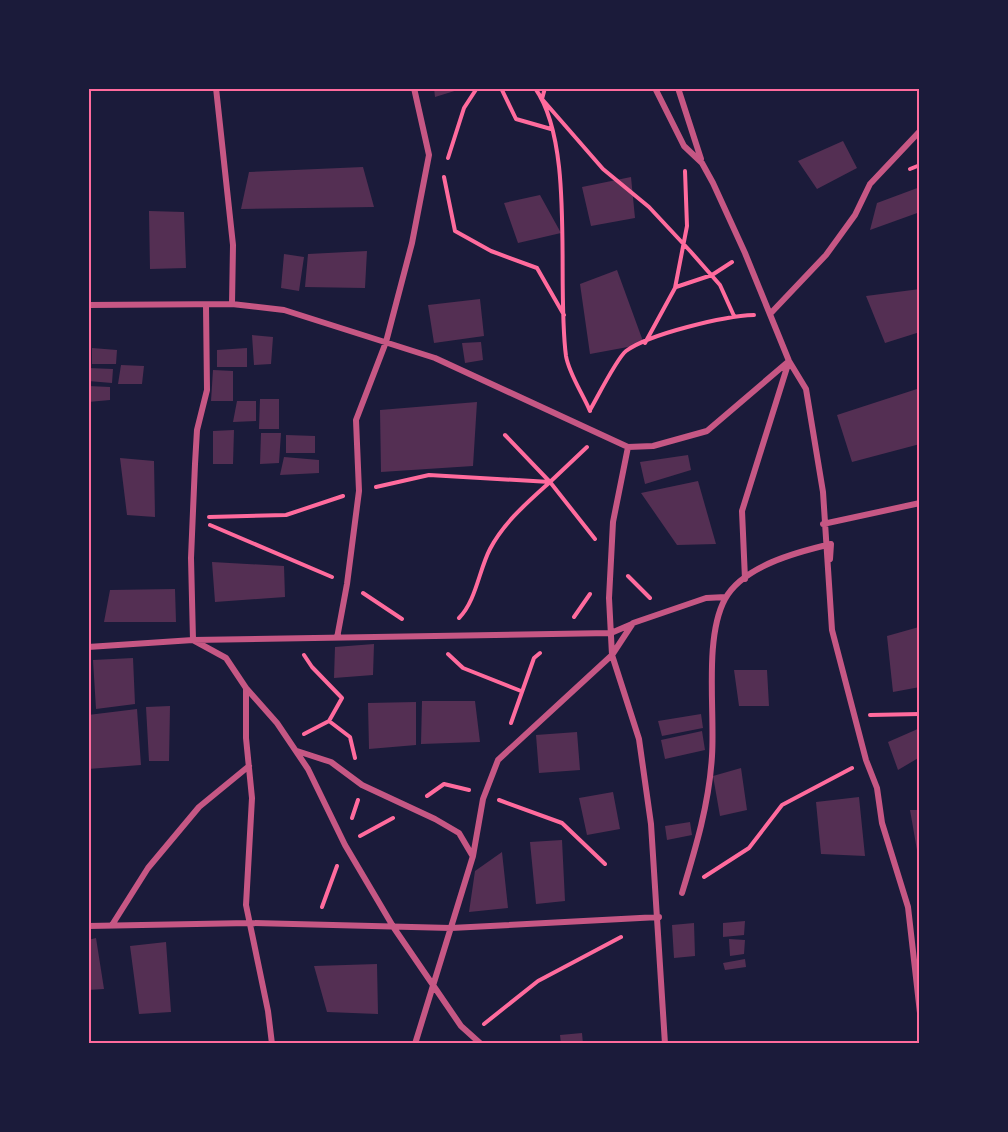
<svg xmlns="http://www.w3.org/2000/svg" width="1008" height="1132" viewBox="0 0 1008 1132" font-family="'DejaVu Sans',sans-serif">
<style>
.building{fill:#542f53}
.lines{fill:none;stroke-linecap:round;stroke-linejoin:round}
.path{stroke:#ff6b9d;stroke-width:4}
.minor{stroke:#c65784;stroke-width:6}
.neatline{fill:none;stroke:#ff6b9d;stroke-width:2}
</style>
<rect width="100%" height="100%" fill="#1b1b3a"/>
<path class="building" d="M434,88H461V89L435,97Z
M843,141L857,168L817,189L798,161Z
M363,167L374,207L241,209L249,172Z
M631,177L635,218L591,226L582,187Z
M920,187V212L870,230L877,203Z
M540,195L561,233L518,243L504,203Z
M149,211L184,212L186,268L150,269Z
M367,251L365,288L305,287L308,254Z
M284,254L304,257L299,291L281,288Z
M617,270L644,344L590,354L580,284Z
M920,289V332L885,343L866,296Z
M480,299L484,336L434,343L428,305Z
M252,335L273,337L271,364L254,365Z
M481,342L483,360L465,363L462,343Z
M92,348L117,350L116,364H92Z
M247,348V367H217V350Z
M121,365L144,366L142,384H118Z
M88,368L113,369L112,383L88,381Z
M213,370L233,371V401H211Z
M88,386L110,387V400L88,402Z
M920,388V444L852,462L837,415Z
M260,399H279V429H259Z
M237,401H256V421L233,422Z
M477,402L473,466L381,472L380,410Z
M234,430L233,464H213V431Z
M261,433H281L279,463L260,464Z
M286,435L315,436V453H286Z
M688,455L691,470L645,484L640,462Z
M284,457L319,460V473L280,475Z
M120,458L154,461L155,517L127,515Z
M698,481L716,544L677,545L641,493Z
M212,562L284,566L285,597L215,602Z
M175,589L176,622H104L110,590Z
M919,627L920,687L893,692L887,636Z
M374,644L373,675L334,678L335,647Z
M133,658L135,704L96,709L93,660Z
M734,670H767L769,706H739Z
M422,701H475L480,742L421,744Z
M416,702V745L369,749L368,703Z
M170,706L169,761H149L146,707Z
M137,709L141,765L88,769V715Z
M701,714L703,728L662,736L658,721Z
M920,728V757L898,770L888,742Z
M702,731L705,750L665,759L661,740Z
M577,732L580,770L539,773L536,735Z
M741,768L747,810L720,816L713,776Z
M613,792L620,829L587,835L579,798Z
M859,797L865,856L821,854L816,802Z
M910,810H920V856H918Z
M690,822L692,835L667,840L665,826Z
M562,840L565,901L536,904L530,842Z
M502,852L508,908L469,912L475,871Z
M745,921L744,935L723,937V923Z
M694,923L695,956L674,958L672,925Z
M96,938L104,989L88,990V940Z
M729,939L745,940L744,954L730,956Z
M166,942L171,1012L139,1014L130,946Z
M745,959L746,967L725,970L723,963Z
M377,964L378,1014L327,1012L314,966Z
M582,1033L583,1044H561L560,1035Z"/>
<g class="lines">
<path class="path" d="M501,88L516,119L551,129
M535,88C576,146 556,283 566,356C569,374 583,394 590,411
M545,88L542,99L603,169L649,207L691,252L720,285L734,316
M448,158L464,108L477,88
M910,169L920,165
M444,177L455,231L491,251L537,268L564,315
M676,287L712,275L732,262
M645,343L675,288L687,226L685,171
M590,410C597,398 617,358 626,351C649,334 724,316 754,315
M505,435L550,482L595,539
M376,487L429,475L550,482L587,447
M209,517L286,515L343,496
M210,525L332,577
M628,576L650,598
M363,593L402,619
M574,617L590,594
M459,618C476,601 479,570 490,549C504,522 528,502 550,482
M448,654L463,668L521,691
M870,715L920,714
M329,721L350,737L355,758
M511,723L534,658L540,653
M304,734L329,721L342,698L312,667L304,655
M427,796L444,784L469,790
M499,800L562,823L605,864
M352,818L358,800
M360,836L393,818
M704,877L749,848L782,805L852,768
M322,907L337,866
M484,1024L538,981L621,937"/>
<path class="minor" d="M216,88L233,245L232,304
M655,88L684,146L702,163L713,183L745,253L789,361L806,389L823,492L832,630L866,760L877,788L882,823L908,907L920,1013
M678,88L701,159
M88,305L232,304L284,310L435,358L628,447L653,446L707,431L789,361
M206,306L207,390L197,430L195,464L191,558L193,640L226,658L246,688L277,723L308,769L345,845L394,928L461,1026L481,1044
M770,314L826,255L855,215L870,184L920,131
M628,447L613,522L609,598L612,655L639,739L651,824L665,1044
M823,524L920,503
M745,579L742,511L789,361
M337,638L347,584L359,491L356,420L386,342L412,243L429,155L414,88
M88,647L193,640L611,633L632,624
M246,688V738L252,798L246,905L268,1011L272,1044
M297,751L331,762L362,785L435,819L459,833L472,855
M682,893C696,847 709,804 712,756C715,711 704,638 725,599C743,566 797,552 831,544L830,559
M112,925L148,868L199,807L249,766
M88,926L250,923L451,928L659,917
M415,1044L473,856L483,799L498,760L612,655L633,623L706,598L726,597"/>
</g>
<rect width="1008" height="1132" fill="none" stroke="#1b1b3a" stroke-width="180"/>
<rect x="90" y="90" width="828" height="952" class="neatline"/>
</svg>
